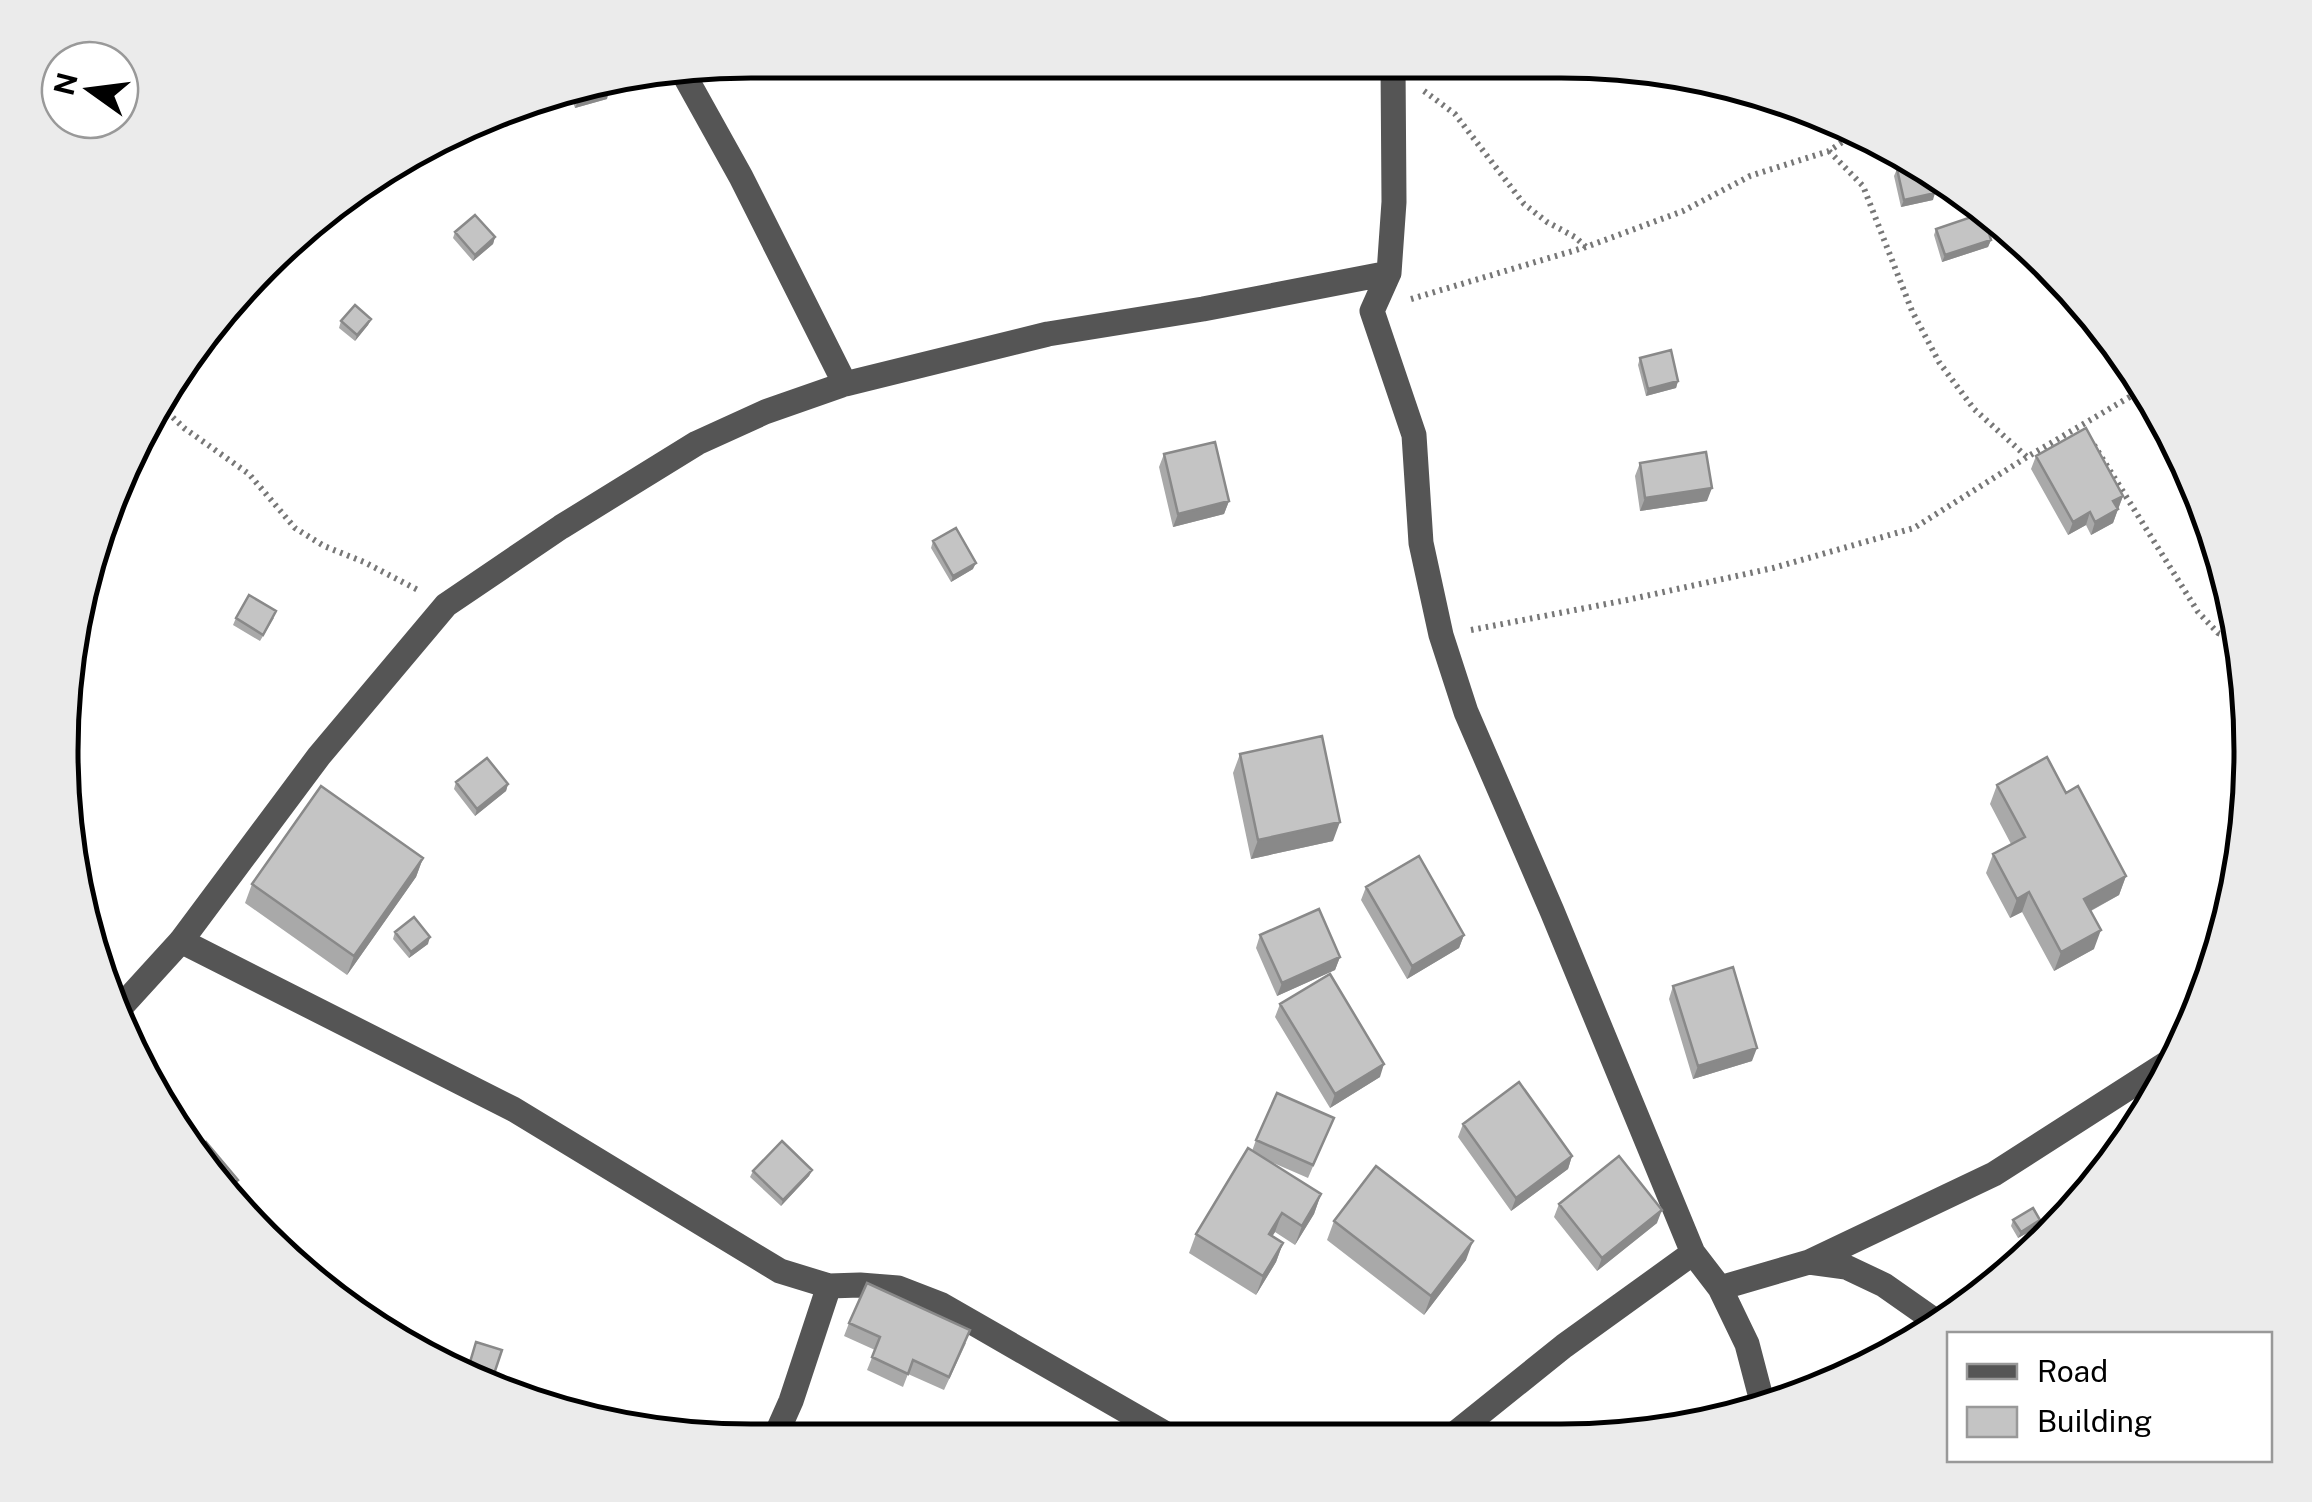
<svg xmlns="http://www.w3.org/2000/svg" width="2312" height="1502" viewBox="0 0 2312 1502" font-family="'Public Sans',sans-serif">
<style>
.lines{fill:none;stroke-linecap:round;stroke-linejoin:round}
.path{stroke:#777;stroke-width:6;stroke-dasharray:2.5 5;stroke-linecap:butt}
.minor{stroke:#555;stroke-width:25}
.wall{fill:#a9a9a9}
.shaded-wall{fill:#898989}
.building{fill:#c4c4c4;stroke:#898989;stroke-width:2.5}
.rim{fill:none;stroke:#000;stroke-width:5}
</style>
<rect width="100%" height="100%" fill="#fff"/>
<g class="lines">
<path class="path" d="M1424,91L1455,114L1524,204L1547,222L1575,237L1586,247
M1829,151L1863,186L1912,311L1939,362L1974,409L2027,457
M1411,299L1586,247L1683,211L1750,176L1829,151L1857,132
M162,407L184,428L249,474L295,528L324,546L364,562L418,590
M2094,445L2198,612L2218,633L2240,641
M1471,630L1627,600L1773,568L1914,528L2027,457L2145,388
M1958,1297L2008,1275"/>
<path class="minor" d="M1393,64L1394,202L1389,273L1372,311L1414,435L1421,543L1441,635L1466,712L1552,911L1693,1253L1720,1288L1747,1344L1764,1409
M682,71L741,177L845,384
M181,941L513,1109L780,1271L829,1286L860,1285L898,1288L942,1305L1175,1439
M119,1009L181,941L319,756L446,605L561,527L697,443L765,412L845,384L1048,334L1203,309L1389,273
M1809,1262L1994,1174L2178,1056
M1720,1288L1809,1262L1846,1267L1884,1285L1941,1325
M775,1437L791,1401L829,1286
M1447,1440L1564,1346L1693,1253"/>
</g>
<path class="wall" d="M607,84V99L575,108L569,90Z
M1897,169L1933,200L1901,207L1894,176Z
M1936,229L1991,240L1988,247L1942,262L1934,235Z
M455,232L495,237L493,244L473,261L453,238Z
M371,319L368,325L355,341L339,328L341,321Z
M1640,358L1678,381L1676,388L1646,396L1638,365Z
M1164,454L1229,501L1224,514L1173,527L1159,467Z
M2036,456L2123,496L2113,523L2091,535L2086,525L2068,535L2031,469Z
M1640,463L1707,501L1640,511L1635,476Z
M933,541L973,569L951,582L931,548Z
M236,618H274L260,641L233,625Z
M1240,754L1333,841L1251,859L1233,773Z
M456,782L508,784L506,791L475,816L454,789Z
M1997,785L2066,793L2126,876L2119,895L2091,911L2094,949L2054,971L2022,912L2010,918L1986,873L1993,854L2011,844L1990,804Z
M423,858L416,877L347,975L245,903L252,884Z
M1366,887L1464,935L1459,948L1407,979L1361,900Z
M395,932L428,944L409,958L393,939Z
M1260,935L1340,957L1335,970L1277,996L1256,948Z
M1673,986L1752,1061L1693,1079L1669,999Z
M1280,1004L1380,1077L1330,1108L1275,1017Z
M1334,1118L1308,1178L1264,1159L1321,1194L1314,1214L1295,1245L1275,1232L1272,1236L1283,1243L1276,1262L1256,1295L1189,1253L1196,1234L1252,1151L1256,1140Z
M1463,1124L1572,1156L1568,1169L1511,1211L1458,1137Z
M812,1170L809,1176L781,1206L750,1177L753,1171Z
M1559,1204L1657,1223L1597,1271L1554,1217Z
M2013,1220L2038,1227L2018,1238L2011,1226Z
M1334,1221L1466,1260L1424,1315L1327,1240Z
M849,1323L966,1343L944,1390L908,1374L903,1387L867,1370L875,1350L844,1336Z
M476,1342L502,1350L491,1384L465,1375Z"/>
<path class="shaded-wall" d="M609,92L607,99L575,108L578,101Z
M1935,193L1933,200L1901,207L1904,200Z
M495,237L493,244L473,261L475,255Z
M1991,240L1988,247L1942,262L1945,255Z
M371,319L368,325L355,341L357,335Z
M1678,381L1676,388L1646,396L1648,389Z
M1712,488L1707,501L1640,511L1645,498Z
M2123,496L2118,509L2113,501Z
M1229,501L1224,514L1173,527L1178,514Z
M2118,509L2113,523L2091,535L2095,522Z
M2090,512L2086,525L2068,535L2073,522Z
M976,563L973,569L951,582L953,576Z
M508,784L506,791L475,816L477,809Z
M1340,822L1333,841L1251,859L1258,840Z
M423,858L416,877L347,975L354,956Z
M2126,876L2119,895L2077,918L2084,899Z
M2029,892L2022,912L2010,918L2017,899Z
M2101,930L2094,949L2054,971L2061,952Z
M1464,935L1459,948L1407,979L1412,966Z
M430,937L428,944L409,958L411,952Z
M1340,957L1335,970L1277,996L1282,983Z
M1757,1048L1752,1061L1693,1079L1698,1066Z
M1384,1064L1380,1077L1330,1108L1335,1094Z
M1572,1156L1568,1169L1511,1211L1516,1198Z
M812,1170L809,1176L781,1206L783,1200Z
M238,1180L233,1193L230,1196L225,1190Z
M1321,1194L1314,1214L1295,1245L1302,1226Z
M1662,1210L1657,1223L1597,1271L1602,1258Z
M1282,1213L1275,1232L1262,1253L1269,1234Z
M2040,1220L2038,1227L2018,1238L2021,1232Z
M1473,1241L1466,1260L1424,1315L1431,1296Z
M1283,1243L1276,1262L1256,1295L1263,1276Z"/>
<path class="building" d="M607,84L609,92L578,101L574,89Z
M1911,166L1932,179L1935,193L1904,200L1897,169Z
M1983,213L1991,240L1945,255L1936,229Z
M475,215L495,237L475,255L455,232Z
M355,305L371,319L357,335L341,321Z
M1671,350L1678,381L1648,389L1640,358Z
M2086,428L2123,496L2113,501L2118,509L2095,522L2090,512L2073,522L2036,456Z
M1215,442L1229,501L1178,514L1164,454Z
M1706,452L1712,488L1645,498L1640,463Z
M956,528L976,563L953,576L933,541Z
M249,595L276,611L263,635L236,618Z
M1322,736L1340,822L1258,840L1240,754Z
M2047,757L2066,793L2078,786L2126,876L2084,899L2101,930L2061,952L2029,892L2017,899L1993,854L2025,837L1997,785Z
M487,758L508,784L477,809L456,782Z
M321,786L423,858L354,956L252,884Z
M1419,856L1464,935L1412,966L1366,887Z
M1319,909L1340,957L1282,983L1260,935Z
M414,917L430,937L411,952L395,932Z
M1733,967L1757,1048L1698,1066L1673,986Z
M1330,974L1384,1064L1335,1094L1280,1004Z
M1519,1082L1572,1156L1516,1198L1463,1124Z
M1277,1093L1334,1118L1313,1165L1256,1140Z
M782,1141L812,1170L783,1200L753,1171Z
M206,1142L238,1180L225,1190L193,1153Z
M1248,1148L1321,1194L1302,1226L1282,1213L1269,1234L1283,1243L1263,1276L1196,1234Z
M1619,1156L1662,1210L1602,1258L1559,1204Z
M1376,1166L1473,1241L1431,1296L1334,1221Z
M2033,1208L2040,1220L2021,1232L2013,1220Z
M867,1283L970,1330L949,1377L913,1360L908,1374L872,1357L880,1337L849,1323Z
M476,1342L502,1350L493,1377L468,1369Z"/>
<path d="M0 0H2312V1502H0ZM751 78H1561A673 673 0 0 1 2234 751V751A673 673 0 0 1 1561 1424H751A673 673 0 0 1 78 751V751A673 673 0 0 1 751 78Z" fill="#ebebeb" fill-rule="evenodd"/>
<path class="rim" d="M751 78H1561A673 673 0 0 1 2234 751V751A673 673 0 0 1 1561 1424H751A673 673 0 0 1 78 751V751A673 673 0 0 1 751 78Z"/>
<rect x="1947" y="1332" width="325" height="130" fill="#ffffff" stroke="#999999" stroke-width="2.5"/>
<rect x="1967" y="1364" width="50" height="15" fill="#555555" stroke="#999999" stroke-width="2.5"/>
<text x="2037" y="1382" font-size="30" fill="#000000">Road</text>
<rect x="1967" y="1407" width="50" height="30" fill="#c4c4c4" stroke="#999999" stroke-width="2.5"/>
<text x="2037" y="1432" font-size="30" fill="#000000">Building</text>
<g transform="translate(90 90) rotate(284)"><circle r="48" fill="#ffffff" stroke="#999999" stroke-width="2.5"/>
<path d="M0-8L18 38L0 25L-18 38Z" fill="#000000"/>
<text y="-15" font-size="28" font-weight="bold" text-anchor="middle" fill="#000000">N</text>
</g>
</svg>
